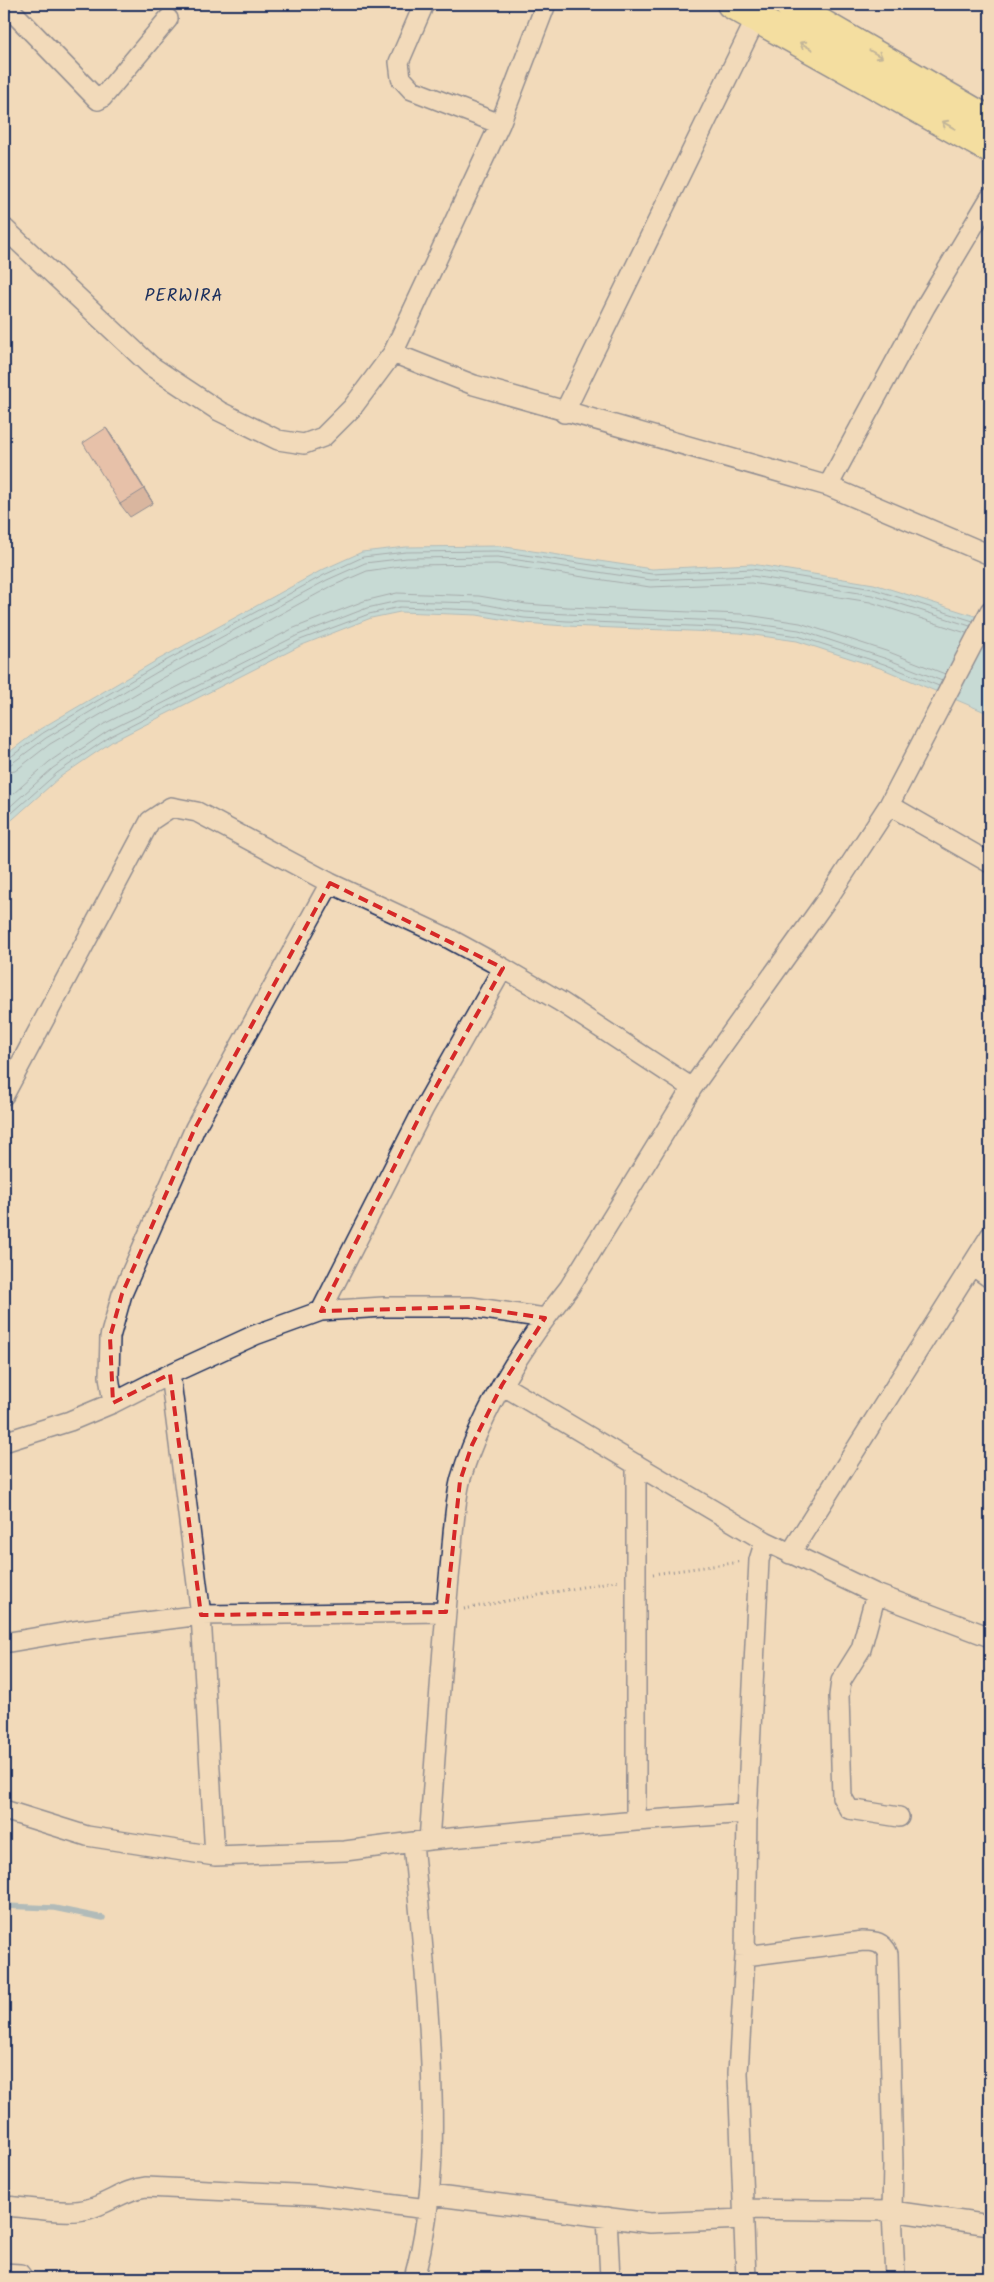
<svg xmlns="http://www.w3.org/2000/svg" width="994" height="2282" viewBox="0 0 994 2282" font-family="Kalam,sans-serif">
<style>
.water{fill:#93d9f4;stroke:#6395b8}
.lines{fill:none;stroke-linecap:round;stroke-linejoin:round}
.shore{stroke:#4b739a;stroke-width:1}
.stream{stroke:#6395b8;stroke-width:5.5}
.minor-casing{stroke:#1b2f5e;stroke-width:22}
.highway-casing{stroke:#1b2f5e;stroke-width:31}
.path{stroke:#1b2f5e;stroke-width:3;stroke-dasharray:1 4;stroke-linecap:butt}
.minor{stroke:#f2daba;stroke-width:19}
.highway{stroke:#f6e281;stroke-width:28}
.wall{fill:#bb8b7f;stroke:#1b2f5e}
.shaded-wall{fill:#997168;stroke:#1b2f5e}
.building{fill:#daa294;stroke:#1b2f5e}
.oneway{stroke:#888870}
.marked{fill:none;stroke:#d62828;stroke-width:4;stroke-dasharray:10 6;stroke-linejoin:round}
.labels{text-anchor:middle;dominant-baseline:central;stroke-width:4;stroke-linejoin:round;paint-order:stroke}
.quarter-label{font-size:18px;letter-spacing:1px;fill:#1b2f5e;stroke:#f2daba}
</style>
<rect width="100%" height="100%" fill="#f2daba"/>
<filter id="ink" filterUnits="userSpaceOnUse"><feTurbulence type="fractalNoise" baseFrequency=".02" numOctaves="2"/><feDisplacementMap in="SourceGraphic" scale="10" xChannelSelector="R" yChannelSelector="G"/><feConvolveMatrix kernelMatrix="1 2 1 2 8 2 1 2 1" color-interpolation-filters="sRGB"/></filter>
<g filter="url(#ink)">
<path class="water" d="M499,546L652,569L752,564L874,584L978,617L990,622V714L883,669L797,641L740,633L566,626L524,623L477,615L400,612L371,618L302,645L113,741L60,777L4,827V756L40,729L154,662L322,570L362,552L406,547Z"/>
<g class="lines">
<path class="shore" d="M4,759L9,758L43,733L156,666L324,575L363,557L406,552L498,551L652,574L752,569L873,589L973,621
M4,766L11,764L46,738L159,671L327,580L365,563L407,558L498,557L651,580L752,576L872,595L970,626
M4,773L15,771L50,744L163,678L330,587L367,571L407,565L497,564L650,587L751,583L870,602L966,633
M4,802L49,762L104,724L294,628L364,601L397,593L479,596L526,604L567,607L741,614L800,623L889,652L945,674
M4,812L53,768L108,731L298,635L367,608L398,601L478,603L525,612L567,614L741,622L799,630L887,659L942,681
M4,820L57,773L111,736L300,640L369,614L400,607L477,610L524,618L567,621L740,628L798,636L884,664L939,686"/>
<path class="stream" d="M4,1906L54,1908L103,1918"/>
<g class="minor-casing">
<path id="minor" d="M5,4L98,100L102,98L168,19
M424,4L399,62L401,78L412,90L500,124
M4,228L151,366L219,411L278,440L304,444L323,437L352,408L393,353L474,385L828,486L990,555
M393,353L500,124L546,4
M564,413L757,17
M828,486L925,307L990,198
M889,805L990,863
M4,1095L150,821L171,807L197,812L330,883L448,938L503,968L561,1002L692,1088
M972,1265L990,1278
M321,1311L424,1108L503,968
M170,1374L201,1615L215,1856
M502,1385L765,1541L876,1594L990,1637
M113,1403L109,1376L110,1337L122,1294L195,1128L330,883
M4,1442L70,1421L113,1403L170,1374L255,1335L321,1311L383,1307H471L545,1318
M790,1554L990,1236
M876,1594L861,1649L841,1681L839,1696L842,1797L849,1809L899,1817
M4,1643L74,1631L201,1615L446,1612
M4,1810L87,1836L215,1856L345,1851L429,1840L636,1821L747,1813
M636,1821V1464
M429,1840C436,1750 441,1659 450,1568C453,1541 454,1503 461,1478C482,1408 523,1345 569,1288L692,1088L830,895L889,805L990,611
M413,1844C419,1904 425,1965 429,2026C434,2111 437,2195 414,2278
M745,1956L863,1941C875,1941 883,1942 888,1954L893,2164L892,2211L895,2278
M430,2195L650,2223L743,2219
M4,2206C27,2207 67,2215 88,2209C108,2204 125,2189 146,2187L316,2195L427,2209
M744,2209L892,2211L990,2225
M607,2217L610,2278
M4,2273L20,2274L23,2278
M746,2278L738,2073L745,1956L747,1813L759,1560L765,1541"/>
</g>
<g class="highway-casing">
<path id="highway" d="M731,4L990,149
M788,4L990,121"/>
</g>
<path class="path" d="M653,1574L741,1562
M464,1609L620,1580"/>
<use href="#minor" class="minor"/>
<use href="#highway" class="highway"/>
</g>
<path class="wall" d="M106,428L116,442L153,503L130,517L120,504Z"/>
<path class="shaded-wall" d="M106,428L116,442L153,503L144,489Z"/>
<path class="building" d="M106,428L144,489L120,504L83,443Z"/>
<defs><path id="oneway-shaft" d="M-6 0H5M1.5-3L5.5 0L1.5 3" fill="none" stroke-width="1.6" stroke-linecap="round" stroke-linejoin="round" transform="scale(1.25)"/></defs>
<g class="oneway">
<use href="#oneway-shaft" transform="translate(806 46) rotate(-150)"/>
<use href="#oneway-shaft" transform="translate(876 54) rotate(30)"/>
<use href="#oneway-shaft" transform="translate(948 125) rotate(-151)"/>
</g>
</g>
<path d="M0 0H994V2282H0ZM330,883L503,968L424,1108L321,1311L471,1307L545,1318L502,1385L472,1445L460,1481L446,1612L201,1615L170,1374L113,1403L110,1337L122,1294L195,1128Z" fill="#f2daba" fill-opacity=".55" fill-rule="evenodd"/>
<path class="marked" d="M330,883L503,968L424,1108L321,1311L471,1307L545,1318L502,1385L472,1445L460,1481L446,1612L201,1615L170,1374L113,1403L110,1337L122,1294L195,1128Z"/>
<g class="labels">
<g class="quarter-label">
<text x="184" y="296">PERWIRA</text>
</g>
</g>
<rect width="994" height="2282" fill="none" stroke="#f2daba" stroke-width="20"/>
<rect x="10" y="10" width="974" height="2262" fill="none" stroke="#1b2f5e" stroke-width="2" filter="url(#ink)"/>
</svg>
